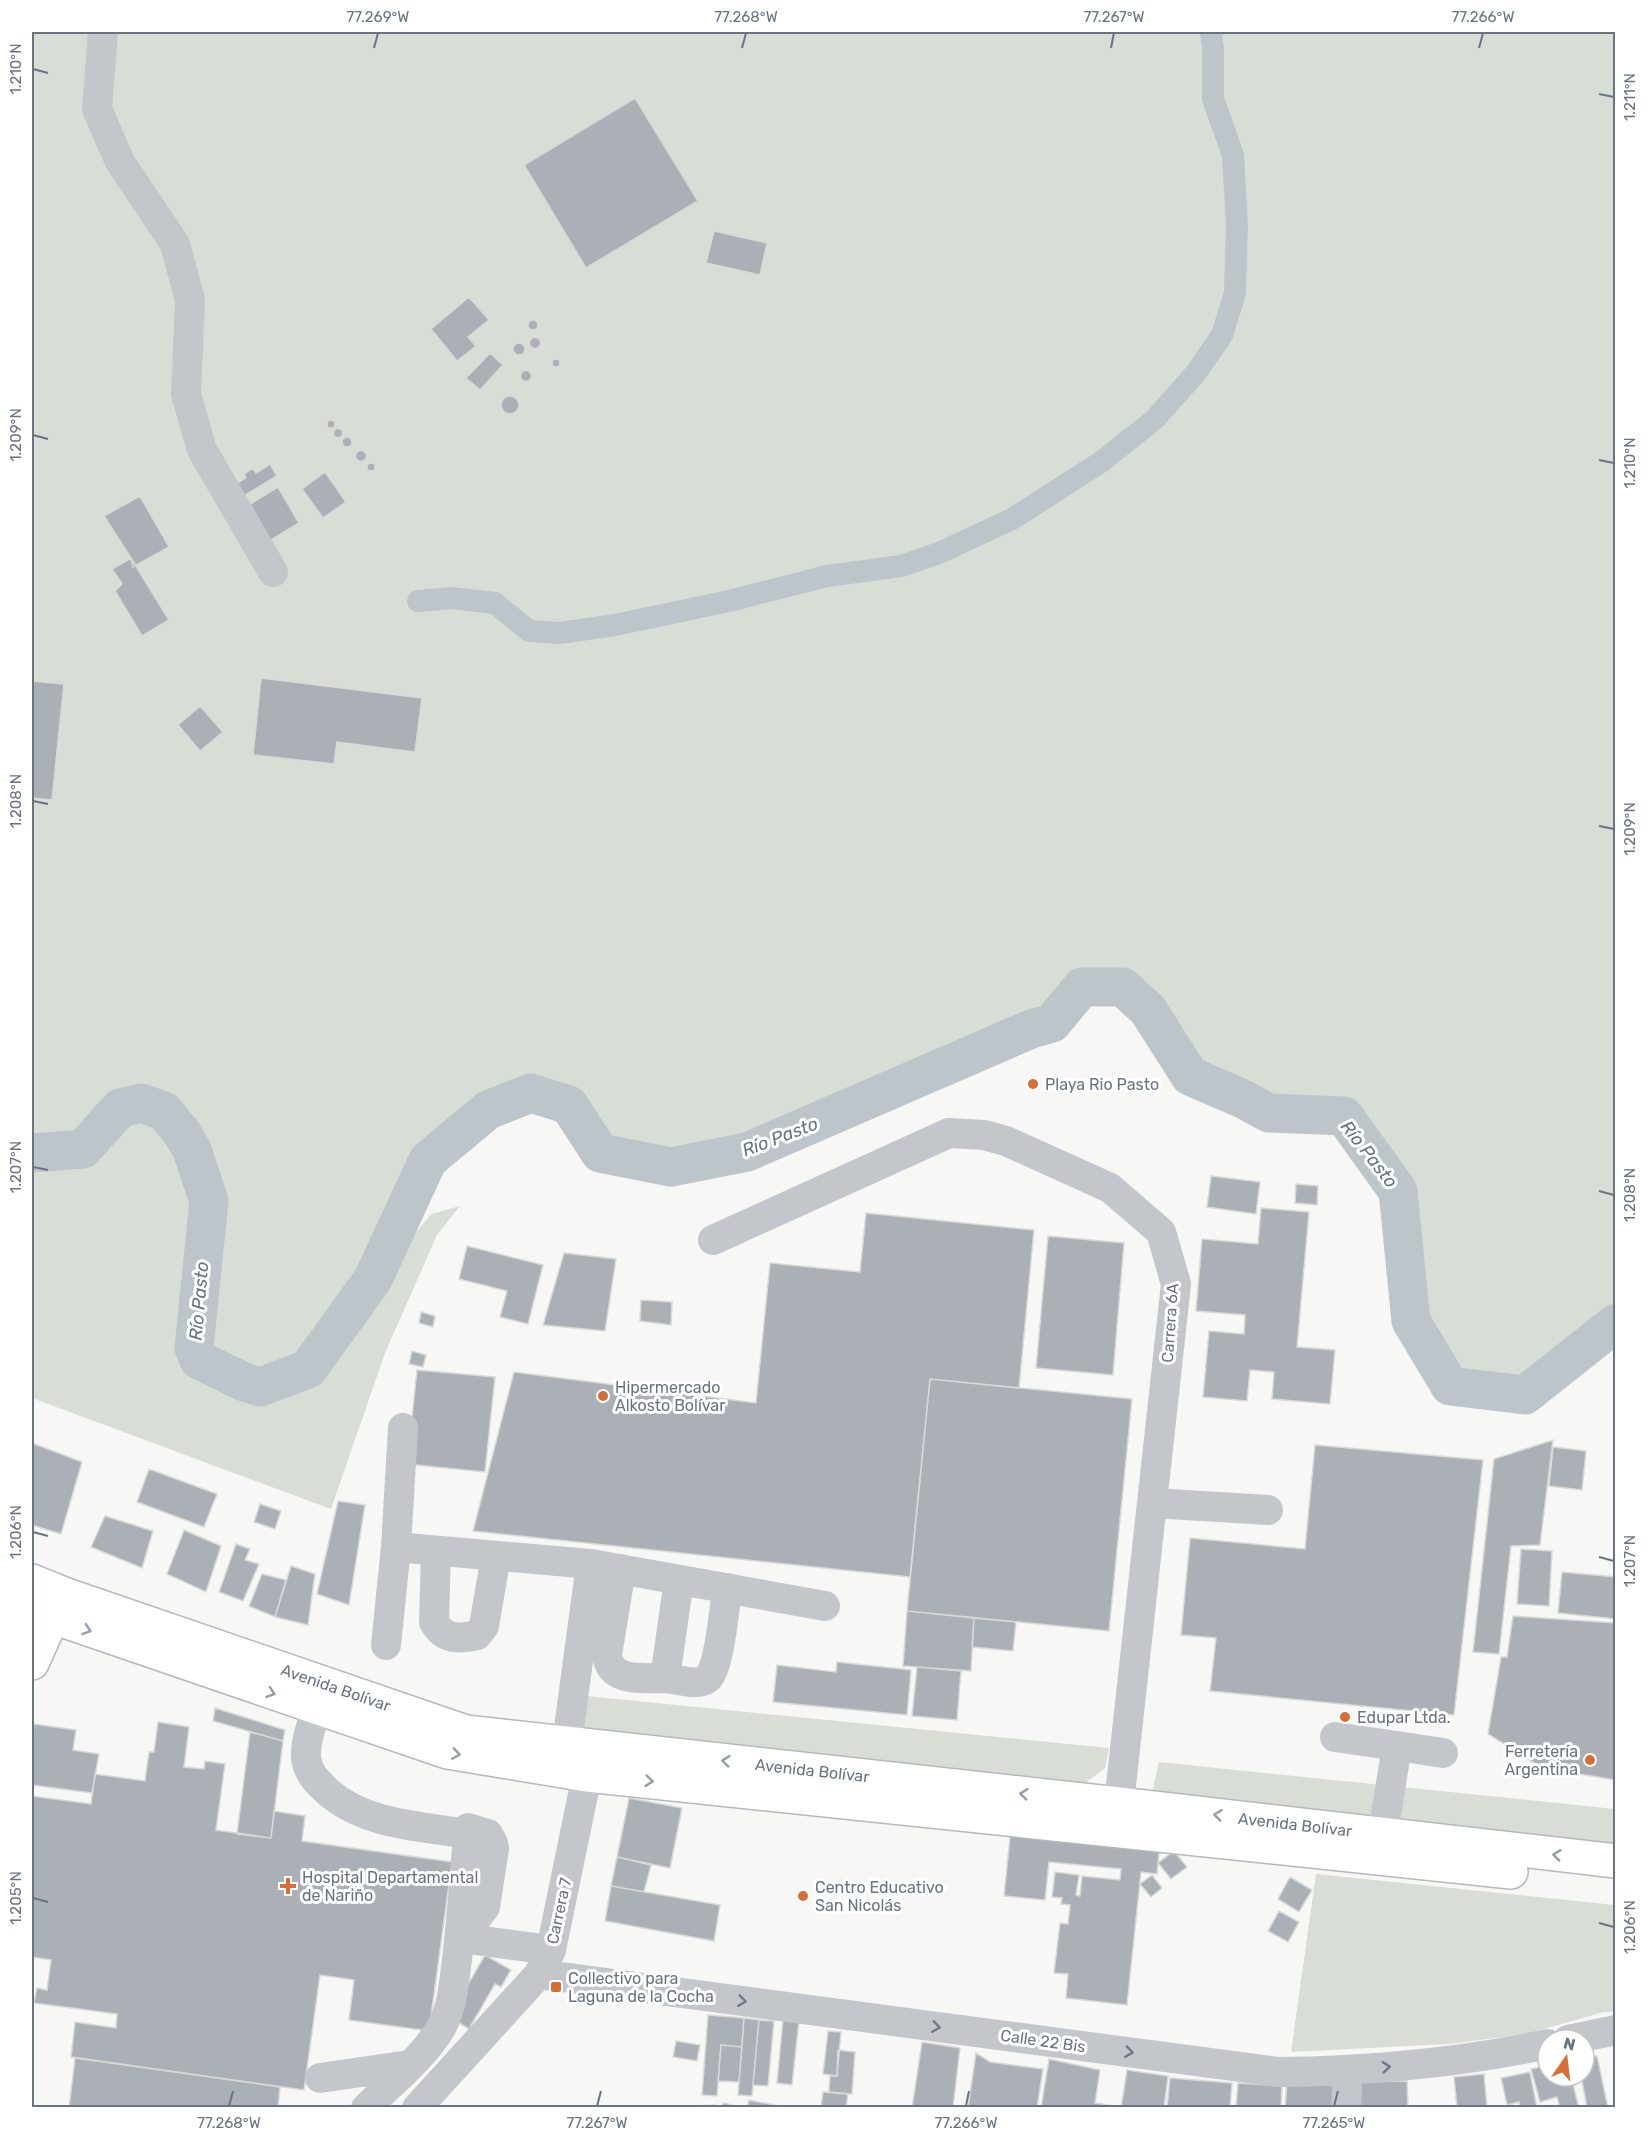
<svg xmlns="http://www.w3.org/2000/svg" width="1647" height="2139" viewBox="0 0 1647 2139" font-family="Rubik,sans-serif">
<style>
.green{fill:#d8ded6}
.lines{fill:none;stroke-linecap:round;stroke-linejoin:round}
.canal{stroke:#bdc5cb;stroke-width:22}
.river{stroke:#bdc5cb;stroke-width:39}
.building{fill:#abb0b7;stroke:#d9d9d7;stroke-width:1.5}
.major-casing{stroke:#b5b8bc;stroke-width:36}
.minor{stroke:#c3c6ca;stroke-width:30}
.major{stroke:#fff;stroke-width:33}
.oneway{stroke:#969ea8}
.oneway2{stroke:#6e7887}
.ticks{fill:none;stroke:#697483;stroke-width:2}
.poi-dot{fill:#d66e36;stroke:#fff;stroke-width:2}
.labels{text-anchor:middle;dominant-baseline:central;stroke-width:6;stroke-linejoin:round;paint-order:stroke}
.poi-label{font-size:16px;fill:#697483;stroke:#fff;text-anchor:start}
.street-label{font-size:16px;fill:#697483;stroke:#fff}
.water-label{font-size:18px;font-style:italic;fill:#64757f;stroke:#fff}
.neatline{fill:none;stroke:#697483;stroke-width:2}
.ticks-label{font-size:15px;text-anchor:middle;fill:#697483}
</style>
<rect width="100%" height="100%" fill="#f7f7f5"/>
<path class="green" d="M32,32H1615V1323L1525,1395L1450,1386L1410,1310L1398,1190L1344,1116L1269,1113L1243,1099L1190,1076L1148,1010L1123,987L1095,985L1082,987L1052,1023L1031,1029L747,1152L671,1167L607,1147L581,1102L532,1087L484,1094L425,1139L369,1275L297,1365L256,1379L198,1354L204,1267L213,1200L191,1128L165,1094L122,1099L83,1143L32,1149Z
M143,1108L165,1121L194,1164L202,1214L188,1338L195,1364L261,1392L300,1379L329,1357L390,1264L431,1214L460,1206L437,1235L385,1353L331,1509L32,1398V1159L89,1155L118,1116Z
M586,1696L1109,1748L1105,1768L1084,1784L1057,1786L582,1727Z
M1159,1762L1615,1809V1846L1151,1797Z
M1316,1874L1615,1905V2012H1604L1526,2034L1449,2044L1291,2052Z"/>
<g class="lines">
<path class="canal" d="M418,601L452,598L495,603L529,631L560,633L615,625L729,601L827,576L901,566L939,553L1012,519L1101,462L1155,419L1195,374L1222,335L1235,293L1237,225L1233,155L1213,99V49L1211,32"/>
<path class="river" d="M32,1153L83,1149L120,1108L141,1103L164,1111L182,1133L192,1150L209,1201L194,1348L199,1360L244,1382L260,1387L308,1369L373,1279L428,1160L488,1110L531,1093L569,1105L600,1153L671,1167L747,1152L1031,1029L1052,1023L1082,987H1123L1148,1010L1190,1076L1243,1099L1269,1113L1344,1116L1398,1191L1411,1321L1450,1386L1525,1395L1616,1323"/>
</g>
<path class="building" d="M635,98L698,201L586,268L524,165Z
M714,231L767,243L760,275L706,263Z
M469,297L489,320L468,337L476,346L457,361L431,329Z
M528 325a5 5 0 1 1 10 0a5 5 0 1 1-10 0Z
M529.5 343a5.5 5.5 0 1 1 11 0a5.5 5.5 0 1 1-11 0Z
M513 349a6 6 0 1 1 12 0a6 6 0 1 1-12 0Z
M490,353L503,365L480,390L466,378Z
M552 363a4 4 0 1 1 8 0a4 4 0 1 1-8 0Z
M520.5 376a5.5 5.5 0 1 1 11 0a5.5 5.5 0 1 1-11 0Z
M501 405a9 9 0 1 1 18 0a9 9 0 1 1-18 0Z
M327 424a4 4 0 1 1 8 0a4 4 0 1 1-8 0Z
M333.5 433a4.5 4.5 0 1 1 9 0a4.5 4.5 0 1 1-9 0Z
M342 442a5 5 0 1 1 10 0a5 5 0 1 1-10 0Z
M355.5 456a5.5 5.5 0 1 1 11 0a5.5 5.5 0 1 1-11 0Z
M367 467a4 4 0 1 1 8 0a4 4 0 1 1-8 0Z
M270,464L277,476L242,497L235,484L246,478L244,474L253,468L256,473Z
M325,472L346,502L323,518L302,489Z
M278,487L299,523L268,542L247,506Z
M140,496L169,547L133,567L131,558L104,516Z
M131,558L169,620L142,636L115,591L122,584L112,569Z
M261,678L422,698L415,752L337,742L334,764L253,755Z
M32,681L64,684L52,800L32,798Z
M200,706L223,732L200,751L178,725Z
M1211,1176L1260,1182L1256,1214L1207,1207Z
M1296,1184L1318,1186L1317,1205L1295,1203Z
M1261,1208L1309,1212L1297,1347L1335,1350L1330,1404L1272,1399L1274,1372L1250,1370L1247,1401L1203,1397L1209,1331L1244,1334L1245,1315L1196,1311L1202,1239L1258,1244Z
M866,1213L1034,1230L1019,1388L930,1379L910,1577L473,1531L514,1372L756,1403L770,1263L860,1272Z
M1048,1236L1124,1243L1113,1375L1036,1368Z
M467,1246L543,1265L528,1324L500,1317L507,1291L459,1279Z
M564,1253L616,1259L605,1331L543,1325Z
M641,1300L672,1302L671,1325L640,1321Z
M421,1312L435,1316L433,1327L419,1323Z
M412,1351L426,1355L423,1367L409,1364Z
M417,1370L495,1377L485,1472L407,1464Z
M930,1379L1132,1399L1109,1631L907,1611Z
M1553,1440L1540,1545L1511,1546L1499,1654L1473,1652L1494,1459Z
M32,1443L82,1462L61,1534L32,1525Z
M1315,1445L1483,1460L1454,1715L1210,1691L1216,1638L1181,1635L1190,1538L1305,1549Z
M1553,1447L1586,1451L1582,1490L1549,1486Z
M149,1469L217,1494L204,1527L137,1502Z
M338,1501L365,1505L349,1605L317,1594Z
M260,1504L281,1511L275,1529L254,1522Z
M105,1516L153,1531L142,1568L91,1547Z
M184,1530L221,1546L206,1592L167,1574Z
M236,1544L250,1549L245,1560L259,1564L243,1601L219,1592Z
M1521,1549L1552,1551L1549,1606L1517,1604Z
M291,1566L315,1574L308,1625L275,1617Z
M1562,1572L1616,1577V1619L1558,1613Z
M262,1574L286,1580L275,1617L249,1606Z
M907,1611L974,1618L971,1671L903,1666Z
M1513,1616L1616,1623V1780L1542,1768L1488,1734L1501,1657H1507Z
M974,1618L1016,1622L1013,1651L972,1647Z
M837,1662L911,1670L907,1715L773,1702L777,1665L836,1672Z
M917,1667L961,1671L957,1720L912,1716Z
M215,1708L285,1730L283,1741L213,1721Z
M158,1722L189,1727L184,1767L204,1769L205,1761L225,1764L216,1830L271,1838L274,1811L305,1816L302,1841L452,1862L429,2031L349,2020L354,1980L320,1975L304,2090L71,2057L75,2022L116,2028L117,2014L34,2003L37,1988L47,1990L51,1960L32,1957V1796L91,1804L95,1774L145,1781L149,1752H154Z
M34,1724L76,1730L73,1750L99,1754L92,1793L32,1785V1746Z
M250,1732L283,1741L271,1838L237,1834Z
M629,1798L682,1808L670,1868L617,1857Z
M1011,1828L1160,1844L1157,1874L1141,1872L1127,2005L1066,1998L1068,1974L1054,1973L1060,1923L1068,1924L1070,1905L1061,1904L1062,1898L1052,1897L1055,1872L1079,1875L1076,1895L1080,1896L1082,1876L1120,1880L1121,1869L1049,1862L1045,1900L1004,1896Z
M1174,1851L1187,1867L1171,1879L1158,1863Z
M617,1857L651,1865L644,1892L611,1886Z
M1152,1875L1162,1888L1151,1897L1140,1884Z
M1290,1877L1312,1890L1299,1912L1278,1899Z
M611,1886L720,1905L714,1941L605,1921Z
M1279,1911L1299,1922L1288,1942L1268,1931Z
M485,1955L511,1970L501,1987L495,1984L469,2029L449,2017Z
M708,2015L744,2018L742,2047L721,2045L717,2096L702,2095Z
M744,2018L759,2020L752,2096L738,2095Z
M783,2019L799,2021L792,2085L777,2083Z
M759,2020L774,2021L768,2086L753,2085Z
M828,2031L841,2032L837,2076L823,2074Z
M676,2041L700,2045L697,2061L673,2057Z
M922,2042L960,2048L953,2108H912Z
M721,2045L742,2047L739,2082L718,2081Z
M838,2050L855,2052L852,2094L829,2092L830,2076H837Z
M976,2053L990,2062L1043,2069L1037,2108H968Z
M1597,2056L1608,2108H1587L1581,2076H1584V2059Z
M75,2058L280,2087L278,2108H69Z
M1049,2059L1100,2070L1095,2103L1116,2106L1115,2108H1041Z
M1548,2065V2076H1571L1579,2108H1560L1557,2097L1540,2102L1531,2069Z
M1127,2070L1168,2076L1164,2108H1121Z
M1530,2072L1537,2108H1520L1519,2102L1507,2105L1501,2078Z
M1484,2074L1487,2108H1457L1454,2077Z
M1170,2078L1232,2083L1230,2108H1167Z
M1287,2081L1335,2084L1333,2108H1285Z
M1407,2081L1408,2108H1358L1357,2082Z
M1238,2083L1282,2086L1281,2108H1236Z
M823,2092L848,2094L846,2108H821Z
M749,2100L789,2108H747Z
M723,2103L733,2105V2108H722Z
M714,2105L715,2108L696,2106Z"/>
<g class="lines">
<g class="major-casing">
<g id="major">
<path id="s1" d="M32,1581L64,1594L466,1732L1119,1804L1616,1861"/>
<path d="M32,1610L447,1752L587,1775L1511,1872"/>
<path d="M32,1663L61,1599"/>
</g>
</g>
<path class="minor" d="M103,32L97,109L120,162L175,244L190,300L186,394L202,450L273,572
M713,1240L949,1133L984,1135L1006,1141L1110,1188L1161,1232L1176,1284L1119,1804
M403,1428L396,1547L591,1564
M1153,1503L1268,1510
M436,1551L434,1622C444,1640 459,1639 477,1635L484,1626L496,1556
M621,1569L607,1655C611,1683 642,1678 665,1678L679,1580
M386,1645L396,1547
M665,1678C676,1679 697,1686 707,1679C719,1671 725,1605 727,1588
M317,1708C312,1725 305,1740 306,1758C308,1773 317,1782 328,1792C366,1825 420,1826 468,1834C465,1876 462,1917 457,1959C454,1982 453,2005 442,2026C425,2056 391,2083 366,2108
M1335,1737L1397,1746L1383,1834
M567,1743L591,1564L825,1606
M1397,1746L1443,1753
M461,1926L477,1918L485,1907L494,1849L493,1843L488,1834L468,1828
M460,1938L551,1950
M539,1974L1278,2072C1370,2071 1458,2063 1548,2044
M1568,2040L1616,2030
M320,2078L409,2065
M417,2108L539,1974L551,1950L587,1775
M1346,2108L1348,2071"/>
<use href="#major" class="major"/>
</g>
<defs><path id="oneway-chevron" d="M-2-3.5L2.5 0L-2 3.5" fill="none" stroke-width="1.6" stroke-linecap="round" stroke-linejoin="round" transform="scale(1.5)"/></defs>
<g class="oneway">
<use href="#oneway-chevron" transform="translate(87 1630) rotate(19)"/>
<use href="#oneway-chevron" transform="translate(271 1693) rotate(19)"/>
<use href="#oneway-chevron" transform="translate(456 1754) rotate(9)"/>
<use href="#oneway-chevron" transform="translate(726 1761) rotate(-174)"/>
<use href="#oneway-chevron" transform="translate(649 1781) rotate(6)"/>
<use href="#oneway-chevron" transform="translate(1024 1794) rotate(-174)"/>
<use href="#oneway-chevron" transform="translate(1218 1815) rotate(-173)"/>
<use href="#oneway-chevron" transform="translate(1557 1855) rotate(-173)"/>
</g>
<g class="oneway2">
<use href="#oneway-chevron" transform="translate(742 2001) rotate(8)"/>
<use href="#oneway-chevron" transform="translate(936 2027) rotate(8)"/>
<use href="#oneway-chevron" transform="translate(1129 2052) rotate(8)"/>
<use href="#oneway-chevron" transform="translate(1386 2067) rotate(-6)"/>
</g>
<path class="ticks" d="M374,48L378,33M742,48L746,33M1111,48L1114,33M1479,48L1483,33M33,69L48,73M1599,94L1614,97M33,435L48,439M1599,460L1614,463M33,801L48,804M1599,826L1614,829M33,1167L48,1170M1599,1191L1614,1195M33,1532L48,1536M1599,1557L1614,1561M33,1898L48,1902M1599,1923L1614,1927M229,2106L233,2091M597,2106L601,2091M966,2106L969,2091M1334,2106L1338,2091"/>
<g class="poi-dot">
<circle cx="1033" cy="1084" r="6"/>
<circle cx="603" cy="1396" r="6"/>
<circle cx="1345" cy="1717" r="6"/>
<circle cx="1590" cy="1760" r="6"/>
<path d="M285 1877h6v6h6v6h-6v6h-6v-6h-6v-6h6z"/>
<circle cx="803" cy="1896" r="6"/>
<rect x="550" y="1981" width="12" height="12" rx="3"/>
</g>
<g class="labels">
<g class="poi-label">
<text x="1045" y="1084">Playa Rio Pasto</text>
<text x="615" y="1387">Hipermercado<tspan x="615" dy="18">Alkosto Bolívar</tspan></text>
<text x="1357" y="1717">Edupar Ltda.</text>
<text x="1578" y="1751" text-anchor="end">Ferretería<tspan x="1578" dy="18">Argentina</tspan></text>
<text x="302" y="1877">Hospital Departamental<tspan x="302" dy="18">de Nariño</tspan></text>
<text x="815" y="1887">Centro Educativo<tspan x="815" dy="18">San Nicolás</tspan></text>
<text x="568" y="1978">Collectivo para<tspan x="568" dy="18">Laguna de la Cocha</tspan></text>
</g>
<g class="street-label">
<text transform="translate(1170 1323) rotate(-86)">Carrera 6A</text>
<text stroke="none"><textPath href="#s1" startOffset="322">Avenida Bolívar</textPath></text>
<text stroke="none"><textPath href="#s1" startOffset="808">Avenida Bolívar</textPath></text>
<text stroke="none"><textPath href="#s1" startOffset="1294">Avenida Bolívar</textPath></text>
<text transform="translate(559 1911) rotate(-78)">Carrera 7</text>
<text transform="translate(1043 2041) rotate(8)">Calle 22 Bis</text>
</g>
<g class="water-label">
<text transform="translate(780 1137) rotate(-21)">Río Pasto</text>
<text transform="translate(1369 1154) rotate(52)">Río Pasto</text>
<text transform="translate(199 1301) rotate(-85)">Río Pasto</text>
</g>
</g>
<rect width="1647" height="2139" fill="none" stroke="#ffffff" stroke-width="66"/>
<g transform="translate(1566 2058) rotate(14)"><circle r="28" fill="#ffffff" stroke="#c3c7cd" stroke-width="1.5"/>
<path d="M0-4.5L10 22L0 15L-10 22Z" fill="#d66e36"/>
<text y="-9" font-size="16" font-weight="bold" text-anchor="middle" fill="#697483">N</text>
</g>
<rect x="33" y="33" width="1581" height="2073" class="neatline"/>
<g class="ticks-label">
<text x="378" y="22">77.269°W</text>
<text x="746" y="22">77.268°W</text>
<text x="1114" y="22">77.267°W</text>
<text x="1483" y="22">77.266°W</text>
<text transform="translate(16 69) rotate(-90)" y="5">1.210°N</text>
<text transform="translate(1630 97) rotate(-90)" y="5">1.211°N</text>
<text transform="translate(16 435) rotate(-90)" y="5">1.209°N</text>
<text transform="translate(1630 463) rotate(-90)" y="5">1.210°N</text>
<text transform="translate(16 801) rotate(-90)" y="5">1.208°N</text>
<text transform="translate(1630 829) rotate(-90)" y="5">1.209°N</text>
<text transform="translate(16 1167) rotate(-90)" y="5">1.207°N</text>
<text transform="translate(1630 1195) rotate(-90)" y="5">1.208°N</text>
<text transform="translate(16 1532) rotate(-90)" y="5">1.206°N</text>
<text transform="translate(1630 1561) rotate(-90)" y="5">1.207°N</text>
<text transform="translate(16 1898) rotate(-90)" y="5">1.205°N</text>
<text transform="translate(1630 1927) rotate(-90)" y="5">1.206°N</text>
<text x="229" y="2128">77.268°W</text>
<text x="597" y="2128">77.267°W</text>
<text x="966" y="2128">77.266°W</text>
<text x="1334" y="2128">77.265°W</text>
</g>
</svg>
